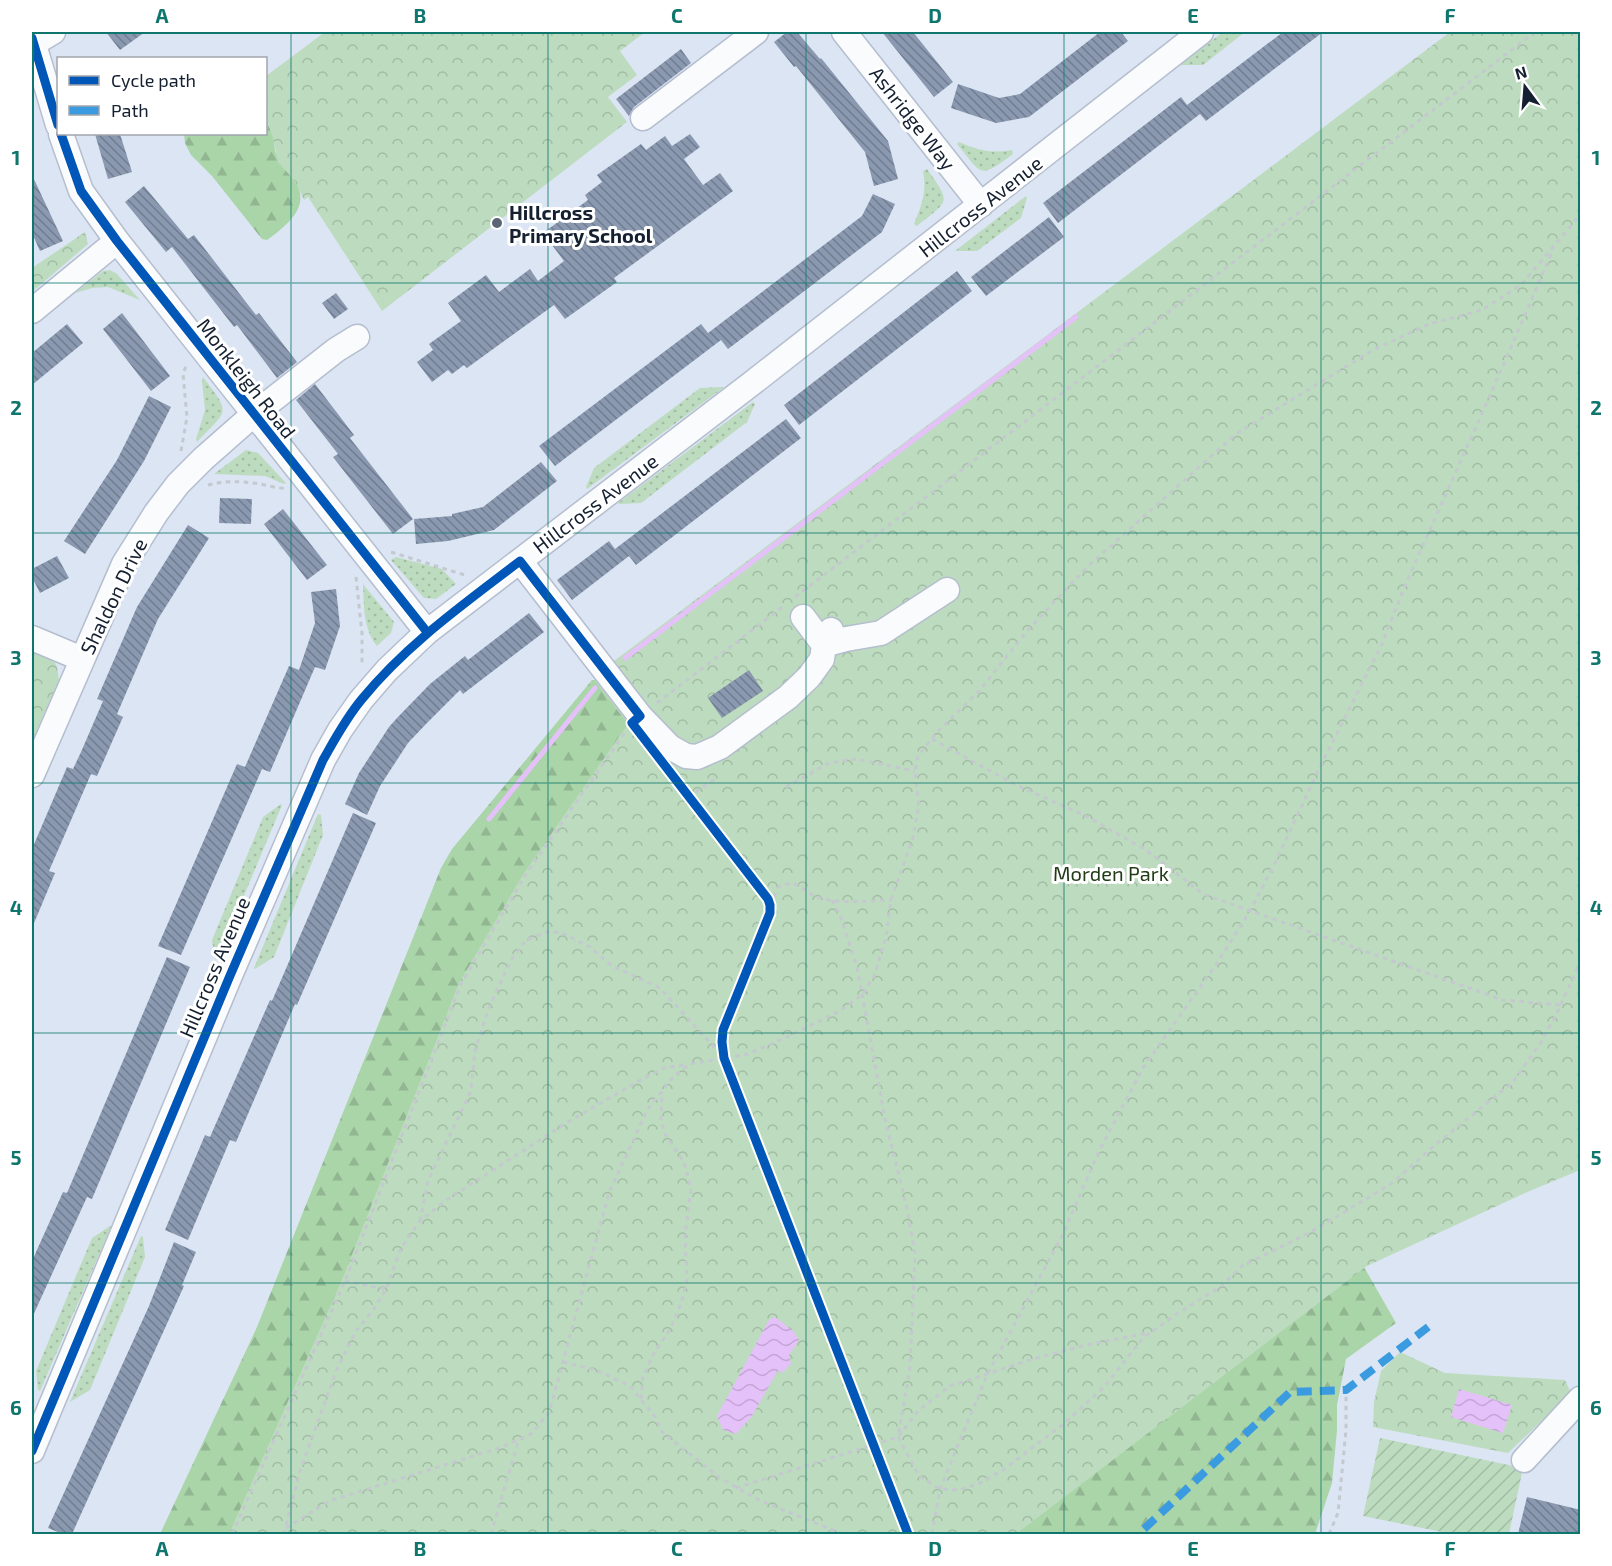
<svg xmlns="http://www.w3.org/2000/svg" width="1612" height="1566" viewBox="0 0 1612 1566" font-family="'Exo 2',sans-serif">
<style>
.grass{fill:url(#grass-dots)}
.forest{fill:url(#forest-firs)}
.park{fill:url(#park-crowns)}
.garden{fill:url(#garden-furrows)}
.water{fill:url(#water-waves)}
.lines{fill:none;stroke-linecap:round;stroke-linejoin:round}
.stream{stroke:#e5c1f9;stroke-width:5}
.building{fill:url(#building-back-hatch)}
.minor-casing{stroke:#b5bece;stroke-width:27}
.path{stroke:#c4c8cf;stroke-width:3;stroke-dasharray:4.5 4.5;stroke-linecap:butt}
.minor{stroke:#fafbfd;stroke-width:24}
.quiet{stroke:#3b9be1;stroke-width:8;stroke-dasharray:15 8;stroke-linecap:butt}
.cycleway-casing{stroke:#fff;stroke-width:13}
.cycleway{stroke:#0057b8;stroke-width:9}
.grid{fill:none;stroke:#0f766e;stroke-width:1.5;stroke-opacity:0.55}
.poi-dot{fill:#5a6475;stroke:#fff;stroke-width:2}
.labels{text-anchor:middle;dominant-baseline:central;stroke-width:6;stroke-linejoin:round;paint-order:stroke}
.street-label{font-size:20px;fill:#141f30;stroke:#fff}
.poi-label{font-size:20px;font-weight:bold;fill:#141f30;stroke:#fff;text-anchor:start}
.park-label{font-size:20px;fill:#213c17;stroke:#fff}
.neatline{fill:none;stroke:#0f766e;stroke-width:2}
.grid-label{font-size:20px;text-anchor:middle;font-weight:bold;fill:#0f766e}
</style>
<defs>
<pattern id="grass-dots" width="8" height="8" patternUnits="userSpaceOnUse" patternTransform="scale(1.5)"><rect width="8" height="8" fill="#bddcbf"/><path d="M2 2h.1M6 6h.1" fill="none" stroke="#a2bca4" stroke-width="1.8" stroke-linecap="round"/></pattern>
<pattern id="forest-firs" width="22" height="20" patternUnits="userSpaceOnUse" patternTransform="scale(1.5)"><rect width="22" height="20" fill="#aad5a8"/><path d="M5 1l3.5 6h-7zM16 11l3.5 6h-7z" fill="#91b691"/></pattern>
<pattern id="park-crowns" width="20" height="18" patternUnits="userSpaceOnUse" patternTransform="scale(1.5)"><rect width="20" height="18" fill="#bddcbf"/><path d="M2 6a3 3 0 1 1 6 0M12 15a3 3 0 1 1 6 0" fill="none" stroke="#a2bca4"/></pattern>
<pattern id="garden-furrows" width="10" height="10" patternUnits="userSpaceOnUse" patternTransform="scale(1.5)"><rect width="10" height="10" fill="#bddcbf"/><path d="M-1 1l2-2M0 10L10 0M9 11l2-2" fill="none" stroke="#a2bca4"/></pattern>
<pattern id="water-waves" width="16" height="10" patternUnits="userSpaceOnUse" patternTransform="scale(1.5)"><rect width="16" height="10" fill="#e5c1f9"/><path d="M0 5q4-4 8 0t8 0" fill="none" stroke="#c4a5d6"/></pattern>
<pattern id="building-back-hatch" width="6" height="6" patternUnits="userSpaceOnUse" patternTransform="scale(1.5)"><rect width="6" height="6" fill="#8a99b0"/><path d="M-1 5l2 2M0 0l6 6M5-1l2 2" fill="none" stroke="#707c90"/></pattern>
</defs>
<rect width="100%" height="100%" fill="#dce5f4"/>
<path class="grass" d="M1223,32H1245L1203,65H1180Z
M959,142C977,150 992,154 1012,150L1013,154C979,179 983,176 957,144Z
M927,169C952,204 949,200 917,226L914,224C922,205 927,191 923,171Z
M1026,196L1027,198L1021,218L977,251H955Z
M110,270L117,274L140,300L108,287L92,288L75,293L103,271Z
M203,377C232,415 228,409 197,442L196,439L205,410L202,381Z
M722,387L723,388L587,489L586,487L594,468L700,388Z
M753,402L755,404L747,422L641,503L619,504L618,503Z
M246,450L258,453L286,483L284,484L265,476L214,474Z
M396,557L442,569L456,584L436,599L424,598L391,560Z
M363,584L394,622L391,633L377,646C363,629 364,605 363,584Z
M281,804L282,805L217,960L215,959L212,940L263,817Z
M318,814L321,815L323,835L274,957L255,969L254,968Z
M110,1226L111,1227L40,1391L38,1390L36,1371L92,1238Z
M141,1236L143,1237L145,1257L90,1390L70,1402Z"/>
<path class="forest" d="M266,117C268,124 271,132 274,139C275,144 274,149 276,153C279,164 288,171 294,180C313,206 286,226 267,240L262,239L212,176L191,155L185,143L184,134H266Z
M592,680H598L635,731L254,1534H160L257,1327L441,868L452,849Z
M1364,1267L1396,1323L1346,1359L1337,1405V1430L1332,1483L1315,1534H917Z"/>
<path class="park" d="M325,32H645L620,51L637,75L608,97L627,122L382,311L308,197L304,200L295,181L278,162L274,141L266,117V76Z
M1450,32H1580V1170L1525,1193L1367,1266L1016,1534H229L342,1280L459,983L524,873L628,724L595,681L614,661Z
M85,232L88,244L32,292V268Z
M32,646L52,657L57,667L59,680L32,741Z
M1400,1352L1445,1373L1565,1380L1571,1393L1508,1453L1373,1427L1374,1402L1381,1371Z"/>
<path class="garden" d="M1380,1438L1523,1468L1509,1534H1452L1363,1516Z"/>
<path class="water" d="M775,1317L793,1331L799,1340L789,1355L791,1364L782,1373L778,1370L752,1416L736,1434L723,1430L717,1416L769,1320Z
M1459,1389L1512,1405L1503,1433L1451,1417Z"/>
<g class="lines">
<path class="stream" d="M625,658L1076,317
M489,819L595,688"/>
</g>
<path class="building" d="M106,32H145L120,50Z
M787,32H797L820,59L821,58L888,141L898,179L874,186L865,152L796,66L794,67L774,42Z
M882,32H913L953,82L934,97Z
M1100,32H1121L1128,41L1029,117L996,123L951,108L958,84L999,98L1020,94Z
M1283,32H1323L1206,121L1200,114L1058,223L1043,203L1181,97L1187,105Z
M681,49L691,63L634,107L629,116L616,99Z
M95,134H120L132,172L108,179Z
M690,134L700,147L684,159L703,185L720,173L733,191L614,278L617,282L565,319L554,305L467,368L464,365L452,374L448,370L432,382L417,362L433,350L429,344L461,321L448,303L486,275L499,292L530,269L538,281L564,261L543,233L588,200L585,195L602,182L597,175L641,144L646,150L665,136L672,146Z
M32,175L63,241L40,251L32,233Z
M144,186L188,239L194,235L256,315L259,313L297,362L277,378L237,325L234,327L172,247L166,252L125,202Z
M873,194L895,204L882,232L728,349L721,340L555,466L539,446L701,324L708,333L837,235L862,216Z
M1049,217L1064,237L986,296L971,277Z
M957,271L972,291L799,425L784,405Z
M336,293L348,309L334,319L322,303Z
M122,313L170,376L151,391L103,329Z
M67,324L83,343L32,385V353Z
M315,384L354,435L350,438L413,519L393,534L333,457L338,454L296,400Z
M149,396L171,407L144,461L85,554L64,541L117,460Z
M786,419L801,438L636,565L629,556L572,600L557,580L609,541L615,549Z
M541,462L557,481L494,530L448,541L416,544L414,519L452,516V514L483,507Z
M220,498L252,499L251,524L219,523Z
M283,509L327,565L307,580L264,524Z
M188,525L209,538L158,619L117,714L123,717L97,776L91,774L49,871L55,873L32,928V849L67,767L73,769L81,752L103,701L97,699L137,607Z
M57,556L69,578L40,593L32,577V569Z
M336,589L340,626L325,670L315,667L270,772L262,769L181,955L158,946L237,764L245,767L289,666L299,670L315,623L311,592Z
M529,613L544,632L463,694L460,690L426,724L408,743L380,786L367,815L345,804L359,773L389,727L397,718L430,684L465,656L468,660Z
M749,670L763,691L722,718L708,698Z
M353,813L376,823L297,1005L295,1004L236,1142L230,1140L188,1240L165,1230L205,1135L210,1137L270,1000L272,1001Z
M167,957L190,967L92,1199L87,1197L32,1318V1261L63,1192L67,1193Z
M174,1242L196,1252L182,1285L184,1286L72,1534H63L48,1528L149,1306Z
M1527,1497L1581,1510V1534H1518Z"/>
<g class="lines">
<g class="minor-casing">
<path id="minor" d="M844,32L981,205
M32,38L58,125
M33,44L53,32
M643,118L756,32
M61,134L81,191L117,241L427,632
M32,311L117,241
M520,561L640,716L670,747L686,756L697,757L720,747L788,697L809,677L822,659L824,645L846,639L881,633L947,590
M803,617L824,645L831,630
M32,638L82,659
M32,775L124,564L156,513L178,484L203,459L253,415L336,350L357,337
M32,1451L229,978L323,760L340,730L361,700L387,670L427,632L751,384L1201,32
M1524,1460L1580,1399"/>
</g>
<path class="path" d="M181,451L187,417L183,374L187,363
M208,485C223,481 238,481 253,483C265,484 275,489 287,488
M391,552L468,576
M356,577L362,634V666
M795,597L1535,32
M657,703L785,605
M932,739L1014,784L1084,815L1146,850L1203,894L1503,1000L1561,1005
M786,787L829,763L856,759L915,771
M688,797L715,779
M832,900L840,915L857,967L885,1119L907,1208L915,1253L910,1368L898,1437L919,1476L940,1489L959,1490L980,1483L1003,1470L1066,1422L1105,1386L1143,1338L1178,1313L1220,1287L1242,1266L1309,1233L1391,1184L1435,1145L1513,1082L1541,1042L1555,1017L1580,963
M770,905L778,887C800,877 802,893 820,898C842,904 868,901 891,900
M420,1221L428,1181L471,1091L475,1051L488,1010L511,960L526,940L550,931L564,934L590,947L612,966L660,988L724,1058
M345,1281L386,1289
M563,1362L596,1370L630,1386L656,1418L662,1432L720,1478L761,1501L843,1534
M641,1399L643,1377L653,1355L670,1329L681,1304L687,1280L685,1237L691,1189L684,1162L666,1136L661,1121L662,1092
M736,1488L898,1437L919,1410L950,1386L1033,1359L1086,1345L1148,1333
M286,1528L329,1501L499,1448L519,1439L531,1434L549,1413L609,1193L647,1110L674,1076L690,1064L748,1054L787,1037L840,1011L863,994L874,976L886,937L891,900L913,838L919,805L915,771L918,756L938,731L980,690L1027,631L1085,569L1236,434L1373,350L1429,324L1482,310L1521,285L1580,215
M232,1534L345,1281L461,984L526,874L626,731
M284,1534L300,1471L337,1369L356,1331L376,1306L386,1289L401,1248L420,1221L448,1199L563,1125L637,1082L664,1068L688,1064
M491,1534L519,1439
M932,1534L940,1489L987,1375L1063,1234L1100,1149L1143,1068L1219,960L1251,909L1276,861L1318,771L1381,646L1406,583L1489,398L1552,252
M1329,1534L1338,1513L1346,1430V1390"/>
<use href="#minor" class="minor"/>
<path class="quiet" d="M1144,1529L1290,1392L1346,1390L1432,1324"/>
<g class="cycleway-casing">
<path id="cycleway" d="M32,38L58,125
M61,134L81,191L117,241L427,632
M32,1451L229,978L323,760C335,739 346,718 362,699C407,644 464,604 520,561L640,716L632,723L768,899L770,905V913L723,1030L722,1042L724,1058L908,1534"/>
</g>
<use href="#cycleway" class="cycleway"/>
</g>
<path class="grid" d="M291,32V1534M548,32V1534M806,32V1534M1064,32V1534M1321,32V1534M32,283H1580M32,533H1580M32,783H1580M32,1033H1580M32,1283H1580"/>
<circle class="poi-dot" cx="497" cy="223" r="6"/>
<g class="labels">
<g class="street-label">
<text transform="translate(913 118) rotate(52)">Ashridge Way</text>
<text transform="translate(980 206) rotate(-38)">Hillcross Avenue</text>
<text transform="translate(247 378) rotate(52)">Monkleigh Road</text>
<text transform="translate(595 503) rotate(-37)">Hillcross Avenue</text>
<text transform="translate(113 596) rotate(-64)">Shaldon Drive</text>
<text transform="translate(214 967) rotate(-67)">Hillcross Avenue</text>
</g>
<g class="poi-label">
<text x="509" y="212">Hillcross<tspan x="509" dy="23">Primary School</tspan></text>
</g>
<g class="park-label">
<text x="1111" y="873">Morden Park</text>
</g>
</g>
<rect width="1612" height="1566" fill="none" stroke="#ffffff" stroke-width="66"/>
<rect x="57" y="57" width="210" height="78" fill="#ffffff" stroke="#a1a5ac" stroke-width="1.5"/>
<rect x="69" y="76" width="30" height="9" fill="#0057b8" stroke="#a1a5ac" stroke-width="1.5"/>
<text x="111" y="87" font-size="18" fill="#141f30">Cycle path</text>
<rect x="69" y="106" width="30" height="9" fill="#3b9be1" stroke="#a1a5ac" stroke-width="1.5"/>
<text x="111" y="117" font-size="18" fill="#141f30">Path</text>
<g transform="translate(1525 87) rotate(344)" stroke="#ffffff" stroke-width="4.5" paint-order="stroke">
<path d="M0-4.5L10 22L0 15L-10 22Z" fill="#141f30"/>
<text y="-9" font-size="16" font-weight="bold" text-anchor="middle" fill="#141f30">N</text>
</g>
<rect x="33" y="33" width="1546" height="1500" class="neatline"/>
<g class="grid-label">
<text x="162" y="23">A</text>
<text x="420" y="23">B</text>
<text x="677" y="23">C</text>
<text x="935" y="23">D</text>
<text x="1193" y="23">E</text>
<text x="1450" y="23">F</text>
<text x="16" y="165">1</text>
<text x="1596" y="165">1</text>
<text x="16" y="415">2</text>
<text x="1596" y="415">2</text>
<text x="16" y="665">3</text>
<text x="1596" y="665">3</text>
<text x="16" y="915">4</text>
<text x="1596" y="915">4</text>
<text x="16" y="1165">5</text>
<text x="1596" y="1165">5</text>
<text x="16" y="1415">6</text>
<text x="1596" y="1415">6</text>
<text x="162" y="1556">A</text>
<text x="420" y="1556">B</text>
<text x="677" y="1556">C</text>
<text x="935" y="1556">D</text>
<text x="1193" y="1556">E</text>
<text x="1450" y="1556">F</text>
</g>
</svg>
